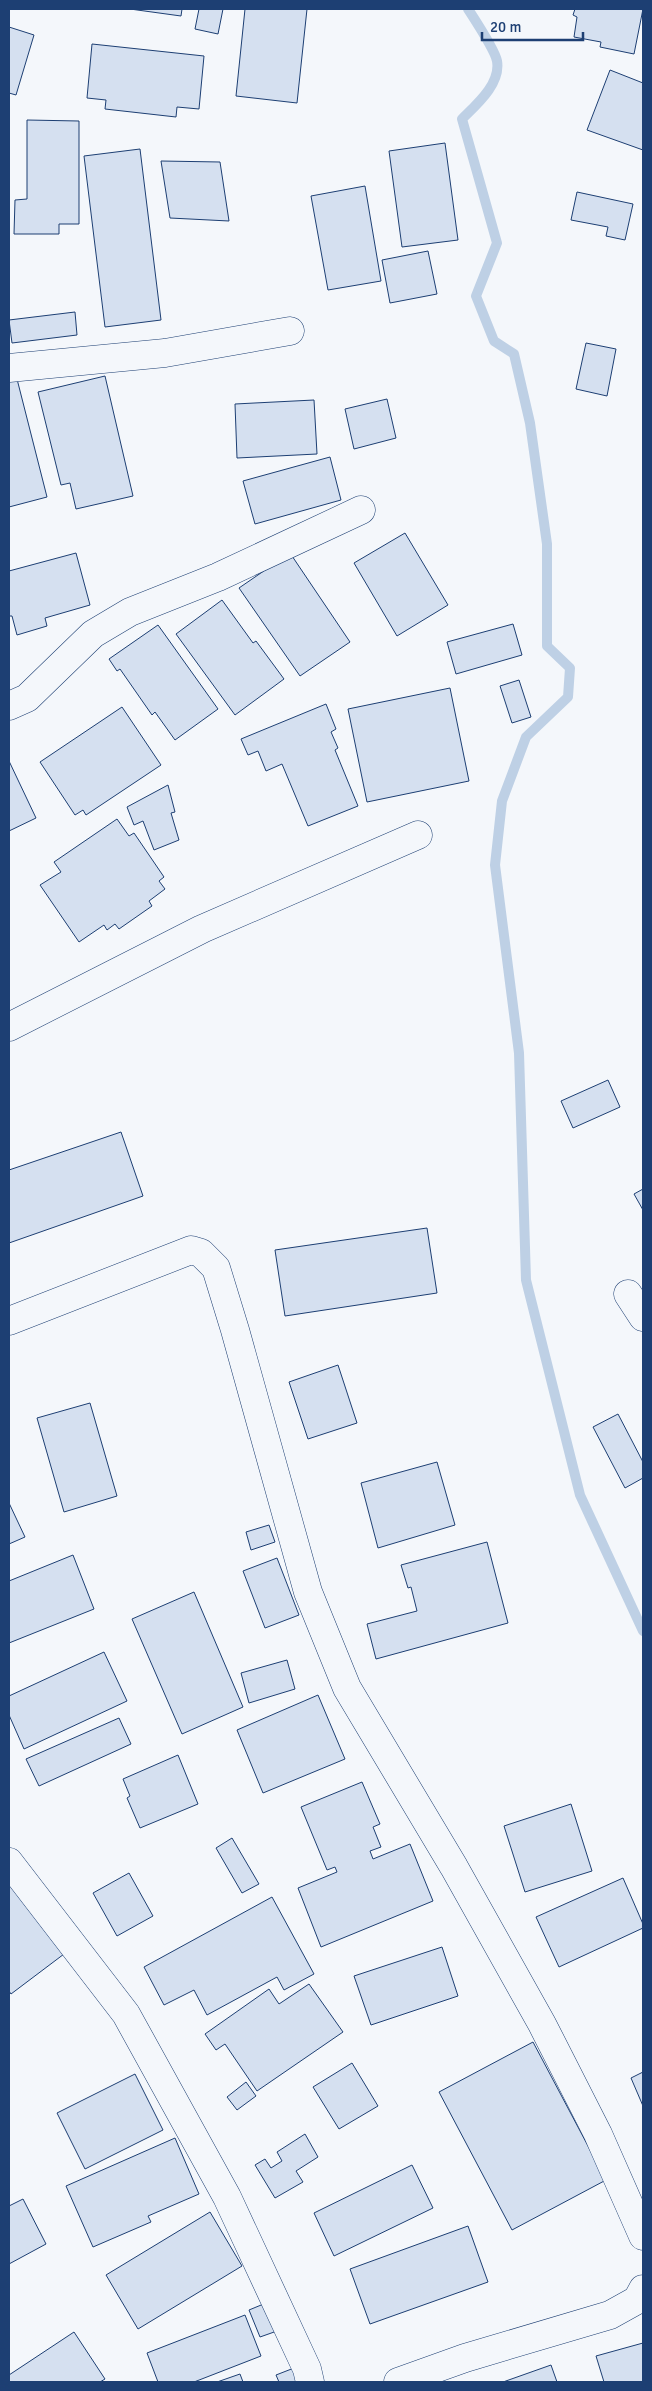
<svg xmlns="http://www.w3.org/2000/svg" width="652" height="2391" viewBox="0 0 652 2391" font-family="Signika,sans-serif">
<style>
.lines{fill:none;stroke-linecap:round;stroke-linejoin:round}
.stream{stroke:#bed0e5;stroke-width:10}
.building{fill:#d5e0f0;stroke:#1d3f73}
.minor-casing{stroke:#1d3f73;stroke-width:29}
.minor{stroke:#f4f7fb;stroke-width:28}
</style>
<rect width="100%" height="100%" fill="#f4f7fb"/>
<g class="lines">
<path class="stream" d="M468,9C475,20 495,50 497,61C501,84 476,105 462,119L497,243L476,296L494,341L514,354L530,423L547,544V646L570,668L568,697L526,737L502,801L495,865L519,1053L526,1280L580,1495L643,1631"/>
</g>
<path class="building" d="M130,9H182L181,16Z
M199,9H223L218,34L195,29Z
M245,9H307L297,103L236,96Z
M575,9H643L634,54L600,47L601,42L574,37L577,17L573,15Z
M9,27L34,35L16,95L9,93Z
M92,44L204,56L199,109L177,107L176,117L105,109L106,100L87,98Z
M610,70L643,83V150L587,130Z
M27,120L79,121V224H59V234H14L15,200L27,199Z
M445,143L458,240L402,247L389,151Z
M140,149L161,320L105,327L84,156Z
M161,161L220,162L229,221L170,218Z
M365,186L381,281L328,290L311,196Z
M577,192L633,204L625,240L606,236L608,227L571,220Z
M428,251L437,294L390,303L382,260Z
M75,312L77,335L12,343L9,320Z
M586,343L616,349L607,396L576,389Z
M105,376L133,496L76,509L70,483L61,485L38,392Z
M17,379L47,497L9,507V381Z
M387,399L396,438L354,449L345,409Z
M314,400L317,454L237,458L235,404Z
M330,457L341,500L255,524L243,481Z
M405,533L448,605L397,636L354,563Z
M76,553L90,605L45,618L47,626L17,635L12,616H9V571Z
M290,553L350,642L300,676L239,588Z
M222,600L253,643L256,641L284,679L235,715L176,634Z
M513,624L522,655L456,674L447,642Z
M158,625L218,709L175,740L155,712L152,715L120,669L117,671L109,659Z
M519,680L531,717L512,723L500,686Z
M450,688L469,781L367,802L348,709Z
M326,704L336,729L331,732L338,748L335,750L358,806L308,826L282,764L266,771L258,751L248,755L241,739Z
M122,707L161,765L86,815L83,810L75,815L40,762Z
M9,761L36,818L9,831Z
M168,785L175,812L171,813L179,840L154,850L143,821L134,825L127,807Z
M117,819L129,836L134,833L164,877L159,881L165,889L149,901L152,906L119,929L115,924L107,930L104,925L79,942L40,885L61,872L54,862Z
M608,1080L620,1107L573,1128L561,1101Z
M121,1132L143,1196L9,1243V1170Z
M643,1189V1210L634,1194Z
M427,1228L437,1293L285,1316L275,1250Z
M338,1365L357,1423L308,1439L289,1382Z
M90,1403L117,1496L64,1512L37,1418Z
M618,1414L643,1462V1478L625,1488L593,1427Z
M437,1462L455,1525L378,1548L361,1483Z
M9,1503L25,1537L9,1544Z
M269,1525L275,1542L251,1550L246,1532Z
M487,1542L508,1623L376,1659L367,1624L417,1611L411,1587L408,1588L401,1565Z
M73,1555L94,1609L9,1643V1581Z
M277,1558L299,1615L265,1628L243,1571Z
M194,1592L243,1707L182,1734L132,1619Z
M104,1652L127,1701L24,1749L9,1715V1696Z
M287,1660L295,1689L249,1703L241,1673Z
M318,1695L345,1759L263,1793L237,1730Z
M119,1718L131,1744L39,1786L26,1759Z
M178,1755L198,1804L140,1828L127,1798L130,1796L123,1779Z
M362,1782L380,1824L373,1827L381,1847L370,1851L373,1859L410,1844L433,1901L321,1947L298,1888L337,1872L335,1867L327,1870L301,1807Z
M571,1804L592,1871L525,1892L504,1826Z
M232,1838L259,1884L242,1893L216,1848Z
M9,1872L68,1951L11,1994L9,1991Z
M129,1873L153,1916L117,1936L93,1893Z
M623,1878L643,1924V1928L559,1967L536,1917Z
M272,1897L314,1974L284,1990L277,1977L207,2015L194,1990L164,2005L144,1967Z
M442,1947L458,1996L371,2025L354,1976Z
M309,1984L343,2032L257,2091L225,2044L216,2050L205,2034L269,1989L279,2004Z
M533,2042L606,2180L512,2230L439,2092Z
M352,2063L378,2106L339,2129L313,2087Z
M643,2072V2106L631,2078Z
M135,2074L163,2130L85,2169L57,2113Z
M246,2082L256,2096L237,2110L227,2097Z
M305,2134L318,2157L296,2171L303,2182L275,2198L255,2165L265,2159L271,2168L282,2161L277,2152Z
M175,2138L199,2194L148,2216L151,2222L93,2247L66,2186Z
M412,2165L433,2208L334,2256L314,2213Z
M23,2199L46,2244L9,2264V2206Z
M210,2212L242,2266L138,2329L106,2275Z
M468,2226L488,2282L370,2324L350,2269Z
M266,2303L277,2331L260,2337L249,2310Z
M245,2315L261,2356L194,2382H158L147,2353Z
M74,2332L105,2379L100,2382H9V2375Z
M643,2343V2382H604L596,2356Z
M551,2365L557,2382H503Z
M294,2368L300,2382H279L276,2375Z
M240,2374L243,2382H217Z"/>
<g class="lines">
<g class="minor-casing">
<path id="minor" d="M9,368L165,353L290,331
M9,706L27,698L93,634L130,612L218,577L361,510
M9,1027L202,929L418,835
M628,1294L643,1317
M9,1321L191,1250L201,1253L216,1268L235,1330L308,1592L347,1688L454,1867L542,2024L598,2134L643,2236
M9,1862L126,2014L227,2197L307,2369L310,2382
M398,2382L465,2358L610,2315L637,2300L643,2289"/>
</g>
<use href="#minor" class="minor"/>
</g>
<rect width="652" height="2391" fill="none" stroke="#1d3f73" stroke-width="20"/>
<path d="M482 32v8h101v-8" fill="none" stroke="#1d3f73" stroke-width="2.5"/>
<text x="490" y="32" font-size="15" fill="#1d3f73" stroke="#f4f7fb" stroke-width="4" paint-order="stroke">20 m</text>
</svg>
